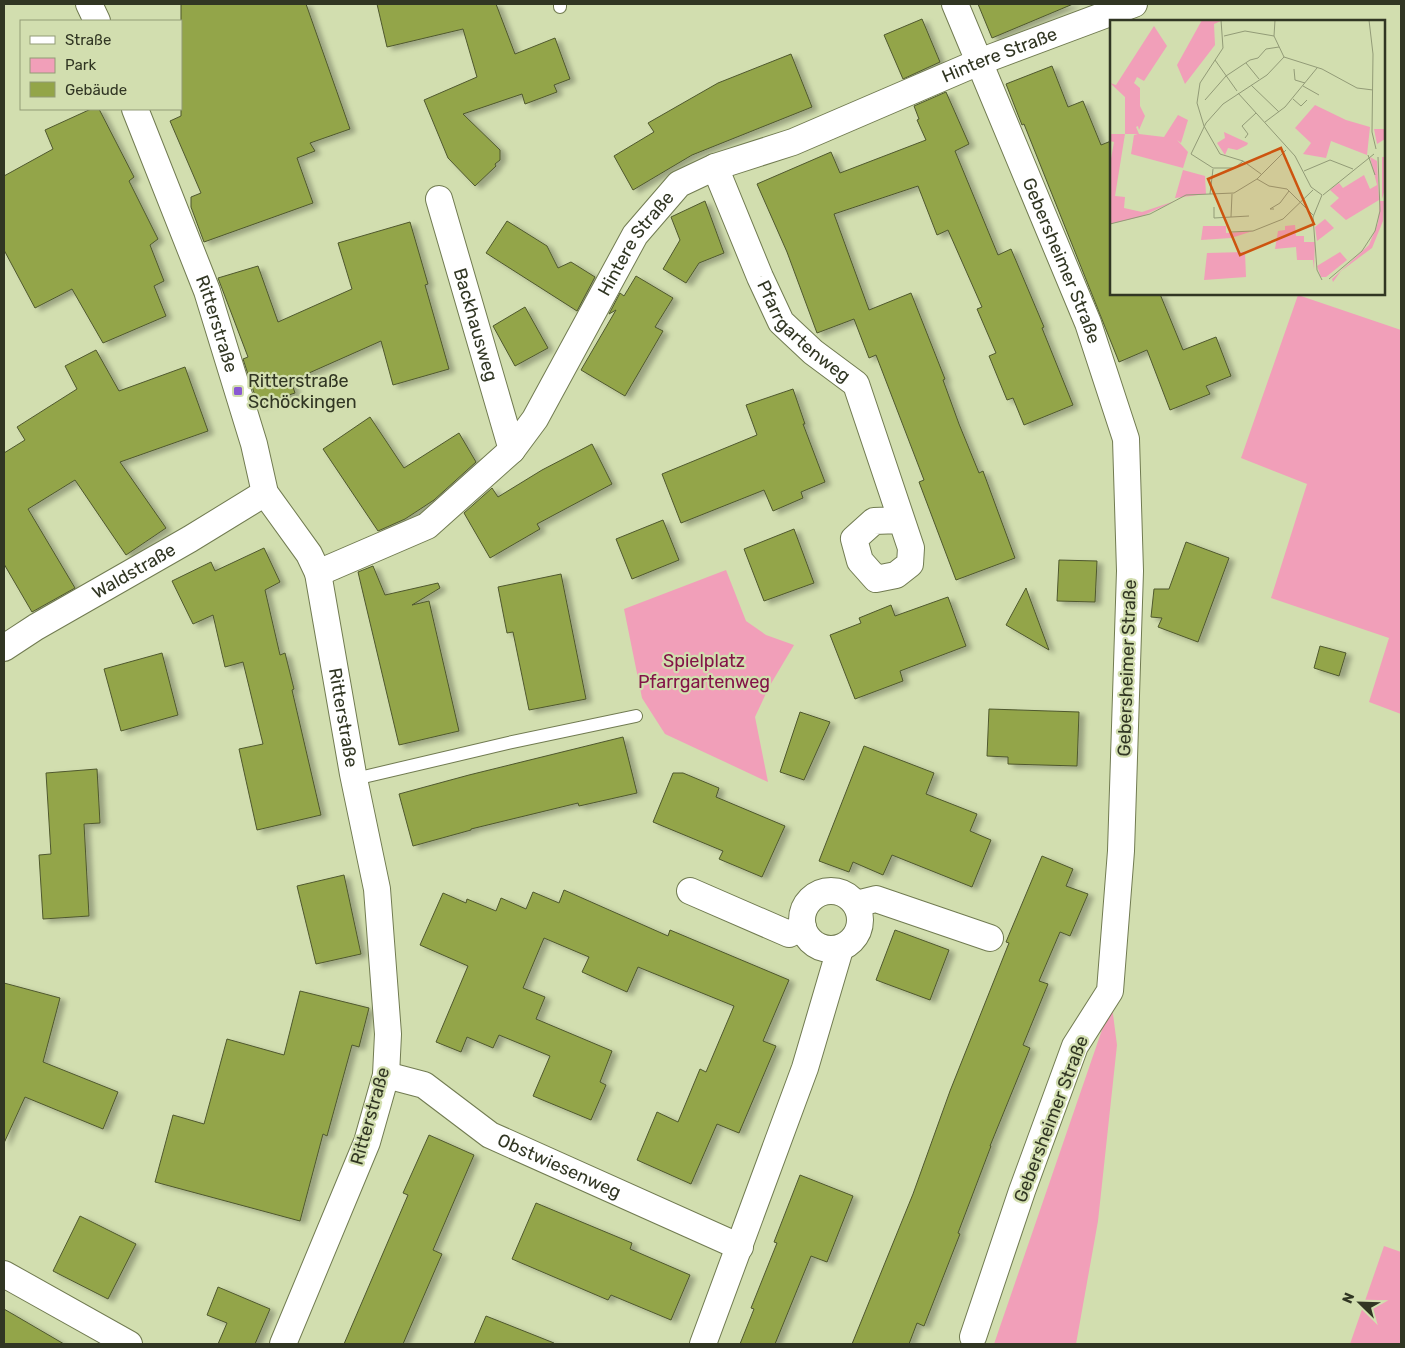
<svg xmlns="http://www.w3.org/2000/svg" width="1405" height="1348" viewBox="0 0 1405 1348" font-family="Rubik,sans-serif">
<style>
.green{fill:#f19fb9}
.building{fill:#93a548;stroke:#4f582e;filter:url(#shadow)}
.lines{fill:none;stroke-linecap:round;stroke-linejoin:round}
.service-casing{stroke:#717b51;stroke-width:14}
.minor-casing{stroke:#717b51;stroke-width:28}
.service{stroke:#fff;stroke-width:12}
.minor{stroke:#fff;stroke-width:26}
.poi-dot{fill:#8a59d2;stroke:#d2deaf;stroke-width:2}
.labels{text-anchor:middle;dominant-baseline:central;stroke-width:4.5;stroke-linejoin:round;paint-order:stroke}
.street-label{font-size:18px;fill:#313623;stroke:#d2deaf}
.poi-label{font-size:18px;fill:#313623;stroke:#d2deaf;text-anchor:start}
.park-label{font-size:18px;fill:#831347;stroke:#d2deaf}
.inset-road{fill:none;stroke:#929b77;stroke-width:1}
.view{fill:#cd540f;fill-opacity:0.15;stroke:#cd540f;stroke-width:2.5}
.inset-edge{fill:none;stroke:#313623;stroke-width:2.5}
</style>
<defs>
<filter id="shadow"><feDropShadow dx="5.5" dy="3" stdDeviation="2.5" flood-color="#0004"/></filter>
</defs>
<rect width="100%" height="100%" fill="#d2deaf"/>
<path class="green" d="M1298,295L1401,330V714L1369,702L1389,638L1271,598L1307,484L1241,458Z
M726,570L746,621L766,635L794,645L769,687L755,717L768,782L665,734L642,698L624,609Z
M1110,991L1117,1045L1098,1221L1076,1344H994L1105,1021Z
M1384,1246L1401,1252V1344H1350Z"/>
<path class="building" d="M181,4H306L350,129L310,143L315,151L297,158L313,203L204,242L191,207V197L201,193L170,121L181,116Z
M377,4H496L515,54L555,38L570,79L554,85L557,92L525,104L522,94L463,114L500,150V160L495,164L496,166L475,186L448,158L424,100L477,77L463,29L387,47Z
M978,4H1073L992,38Z
M922,19L940,62L903,79L884,35Z
M791,54L812,107L692,155L633,190L614,156L654,132L648,123L718,83Z
M1052,66L1068,107L1083,101L1101,145L1111,141V294H1160L1183,350L1216,337L1231,376L1206,386L1210,394L1170,410L1147,350L1119,362L1024,124L1022,125L1006,84Z
M946,92L969,144L955,151L998,255L1011,249L1044,327L1042,328L1073,405L1024,425L1013,398L1007,400L989,356L996,353L977,309L982,307L948,230L937,235L918,186L834,214L869,310L911,293L945,379L943,380L959,424L979,473L983,471L1015,558L956,580L919,482L924,480L876,355L869,358L854,319L817,333L787,252L757,184L831,152L840,173L926,140L917,120L919,119L914,106Z
M91,109H99L134,177L129,181L158,239L150,245L164,281L154,286L166,316L103,343L72,289L35,308L4,250V176L53,149L45,130Z
M705,201L724,253L699,263L686,283L663,269L680,240L671,217Z
M507,221L547,246L558,268L571,262L595,277L577,311L486,253Z
M410,222L428,284L425,285L449,369L393,385L381,341L291,381L295,393L258,405L243,359L248,357L218,278L258,266L278,322L352,289L338,243Z
M636,276L673,298L655,327L663,331L625,396L581,370L616,310L609,314L620,293L624,296Z
M525,307L548,348L515,366L493,326Z
M96,350L119,391L185,367L208,431L120,462L166,528L126,555L75,480L28,509L75,588L32,612L4,564V453L25,440L17,427L77,389L65,366Z
M793,389L805,424H803L825,482L801,492L803,498L773,511L764,490L681,523L662,474L757,435L746,405Z
M370,417L404,468L459,433L476,462L434,500L405,519L378,531L323,449Z
M592,444L612,484L537,524L540,529L490,558L464,513L492,488L498,497L542,470Z
M663,520L679,560L632,579L616,539Z
M794,529L814,583L764,601L744,549Z
M1186,542L1229,558L1198,642L1158,627L1162,618L1151,617L1154,589H1169Z
M264,548L280,582L265,590L280,655L285,653L294,689L292,690L321,815L257,830L239,749L263,744L243,662L225,667L213,615L193,624L172,581L211,562L215,571Z
M1059,560L1097,561L1095,602L1057,601Z
M373,566L385,595L438,583L440,588L412,605L429,601L459,731L399,745L358,572Z
M561,574L586,699L529,710L513,632L507,633L498,587Z
M1026,588L1049,650L1006,625Z
M948,597L966,646L900,671L903,681L855,699L830,635L861,623L859,618L891,605L895,616Z
M1320,646L1346,653L1339,676L1314,668Z
M162,653L178,715L121,731L104,669Z
M989,709L1079,712L1077,766L1008,764V757L987,756Z
M800,712L830,722L804,780L780,772Z
M623,737L637,793L579,806L578,803L471,829V830L413,846L399,794L469,775Z
M864,746L934,773L926,794L977,814L970,831L991,840L972,887L892,855L883,875L853,862L849,872L819,861Z
M97,769L100,823L84,824L89,916L43,919L39,855L51,854L46,773Z
M673,773H683L719,788L716,797L785,826L762,877L719,859L723,851L653,822Z
M1042,856L1073,869L1066,886L1088,894L1070,936L1060,932L1039,981L1048,984L1023,1045L1030,1048L990,1146H991L958,1233L960,1234L924,1326L917,1323L909,1344H852L913,1194L950,1091L1009,943L1006,942Z
M344,875L361,954L316,964L297,886Z
M564,890L668,936L670,930L789,980L763,1041L776,1046L739,1133L717,1124L691,1184L637,1160L657,1112L678,1122L700,1069L706,1072L734,1006L638,967L627,992L582,972L589,957L544,938L523,988L545,997L536,1019L612,1051L600,1082L606,1085L591,1120L533,1096L550,1056L499,1035L493,1048L467,1037L461,1052L436,1042L468,966L420,945L443,893L466,903L467,899L496,911L501,898L526,909L533,892L559,903Z
M895,930L949,950L930,1000L876,980Z
M4,983L60,998L43,1062L118,1092L103,1129L25,1097L4,1143Z
M300,991L369,1008L359,1047L352,1045L327,1136L323,1134L300,1221L155,1182L173,1115L204,1124L227,1039L284,1055Z
M429,1135L474,1155L433,1250L442,1254L403,1344H344L408,1195L403,1193Z
M800,1175L853,1196L827,1262L811,1256L775,1344H740L754,1309L751,1308L777,1243L774,1242Z
M536,1203L632,1243L630,1249L690,1275L671,1320L611,1295L608,1300L512,1259Z
M80,1216L136,1244L108,1299L53,1271Z
M218,1287L270,1309L255,1344H218L227,1323L207,1315Z
M4,1309L64,1344H4Z
M486,1316L554,1343V1344H474Z"/>
<g class="lines">
<g class="service-casing">
<path id="service" d="M560,4V7
M355,779L508,743L636,716"/>
</g>
<g class="minor-casing">
<g id="minor">
<path d="M89,4L97,21"/>
<path id="s1" d="M955,4L1088,323L1126,439L1130,571L1121,851L1110,991L1075,1046L1022,1191L973,1337"/>
<path id="s2" d="M135,109L207,291L254,444L265,493L309,554L318,573L353,774L377,889L388,1034L386,1075L367,1142L283,1344"/>
<path id="s3" d="M715,167L760,277L781,322L813,352L856,384L911,548L910,564L896,575L876,579L860,561L854,539L874,521L901,520"/>
<path id="s4" d="M439,199L512,450"/>
<path id="s5" d="M318,573L427,526L512,450L535,419L635,235L679,184L715,167L793,142L979,62L1134,4"/>
<path id="s6" d="M4,648L36,627L190,539L265,493"/>
<circle cx="831" cy="920" r="29"/>
<path d="M690,891L789,934L803,927"/>
<path d="M856,904L876,899L990,938"/>
<path id="s7" d="M386,1075L424,1085L490,1135L740,1247"/>
<path d="M4,1274L129,1344"/>
<path d="M703,1344L805,1068L840,949"/>
</g>
</g>
<use href="#service" class="service"/>
<use href="#minor" class="minor"/>
</g>
<rect class="poi-dot" x="233" y="386" width="10" height="10" rx="2.5"/>
<g class="labels">
<g class="street-label">
<text stroke="none"><textPath href="#s5" startOffset="894">Hintere Straße</textPath></text>
<text stroke="none"><textPath href="#s5" startOffset="474">Hintere Straße</textPath></text>
<text stroke="none"><textPath href="#s1" startOffset="278">Gebersheimer Straße</textPath></text>
<text stroke="none"><textPath href="#s2" startOffset="230">Ritterstraße</textPath></text>
<text stroke="none"><textPath href="#s4" startOffset="131">Backhausweg</textPath></text>
<text stroke="none"><textPath href="#s3" startOffset="190">Pfarrgartenweg</textPath></text>
<text stroke="none"><textPath href="#s6" startOffset="151">Waldstraße</textPath></text>
<text transform="translate(1127 668) rotate(-88)">Gebersheimer Straße</text>
<text stroke="none"><textPath href="#s2" startOffset="649">Ritterstraße</textPath></text>
<text transform="translate(370 1116) rotate(-74)">Ritterstraße</text>
<text transform="translate(1051 1119) rotate(-69)">Gebersheimer Straße</text>
<text stroke="none"><textPath href="#s7" startOffset="198">Obstwiesenweg</textPath></text>
</g>
<g class="poi-label">
<text x="248" y="381">Ritterstraße<tspan x="248" dy="21">Schöckingen</tspan></text>
</g>
<g class="park-label">
<text x="704" y="661">Spielplatz<tspan x="704" dy="21">Pfarrgartenweg</tspan></text>
</g>
</g>
<g transform="translate(1110 20)">
<rect width="275" height="275" fill="#d2deaf"/>
<path d="M92,0L111,1L104,4L105,25L75,64L67,45ZM44,6L57,26L34,61L27,57L24,63L30,68V86L35,96L29,110L28,106L26,107L29,114L54,117L68,95L78,100L71,123L67,120L78,132L73,148L21,134L24,115L28,114H15L5,176L15,177L14,188L32,192L65,181L30,197L0,204V144L4,122L0,121V114H15V77L0,63L6,65ZM205,85L236,100L260,107L257,135L221,121L216,138L193,134L201,123L185,108ZM264,109H275V119L267,124ZM114,112L138,123L137,125L127,130L118,128L115,135L107,123L115,118ZM260,137L267,141L269,180L236,200L220,186L229,178L220,170L229,163L233,168L254,155L260,169L267,165ZM272,137H275V169L272,179ZM73,150L95,156L96,174L65,178ZM270,181H274L273,201L262,228L231,251L223,262L222,259L259,225L268,203ZM215,199L224,208L207,221L205,207ZM185,205L186,216H194V222H205L204,249L203,240H187L186,227L165,229L168,211L175,210V206ZM93,206H116V213L143,211L121,218L91,220ZM135,232L136,257L94,260L97,233ZM230,232L237,240L216,257H211L207,246Z" fill="#f19fb9"/>
<path class="inset-road" d="M111,0L113,28L90,63L87,83L94,106L110,134L133,141L151,154M165,0L164,16L174,37M259,0L263,34L262,112L266,129M114,16L135,11L164,16M174,37L212,49L247,68L263,70M105,40L127,71M136,43L149,59M184,49L185,60L195,63M141,65L169,92M193,66L209,75M128,73L185,136L201,167L212,175M183,79L191,86L197,80M95,80L116,56L140,40L148,38L156,29L169,27M155,102L175,87L207,48M135,118L138,114L132,106L146,93M258,135L265,155M133,141L125,148H103L81,134L96,103L113,84L157,55L174,37M194,151L220,140L243,149M147,159L159,166L177,169L203,195M100,174L103,149M212,175L203,197L207,250L212,260M213,175L264,134M104,187V198L139,196M164,189H160L170,183L179,171M121,197L122,174M0,204L40,194L76,175L124,173L147,159L176,130M121,212L143,211L173,199L203,170M219,259L252,231L265,211L270,191L268,137"/>
<path class="view" d="M171,128L204,204L130,235L98,159Z"/>
<rect width="275" height="275" class="inset-edge"/>
</g>
<rect width="1405" height="1348" fill="none" stroke="#313623" stroke-width="10"/>
<rect x="20" y="20" width="162" height="90" fill="#d2deaf" stroke="#929b77"/>
<rect x="30" y="36" width="25" height="8" fill="#ffffff" stroke="#929b77"/>
<text x="65" y="45" font-size="15" fill="#313623">Straße</text>
<rect x="30" y="58" width="25" height="15" fill="#f19fb9" stroke="#929b77"/>
<text x="65" y="70" font-size="15" fill="#313623">Park</text>
<rect x="30" y="82" width="25" height="15" fill="#93a548" stroke="#929b77"/>
<text x="65" y="95" font-size="15" fill="#313623">Gebäude</text>
<g transform="translate(1360 1303) rotate(293)" stroke="#d2deaf" stroke-width="4" paint-order="stroke">
<path d="M0-4L9 19L0 12L-9 19Z" fill="#313623"/>
<text y="-8" font-size="14" font-weight="bold" text-anchor="middle" fill="#313623">N</text>
</g>
</svg>
